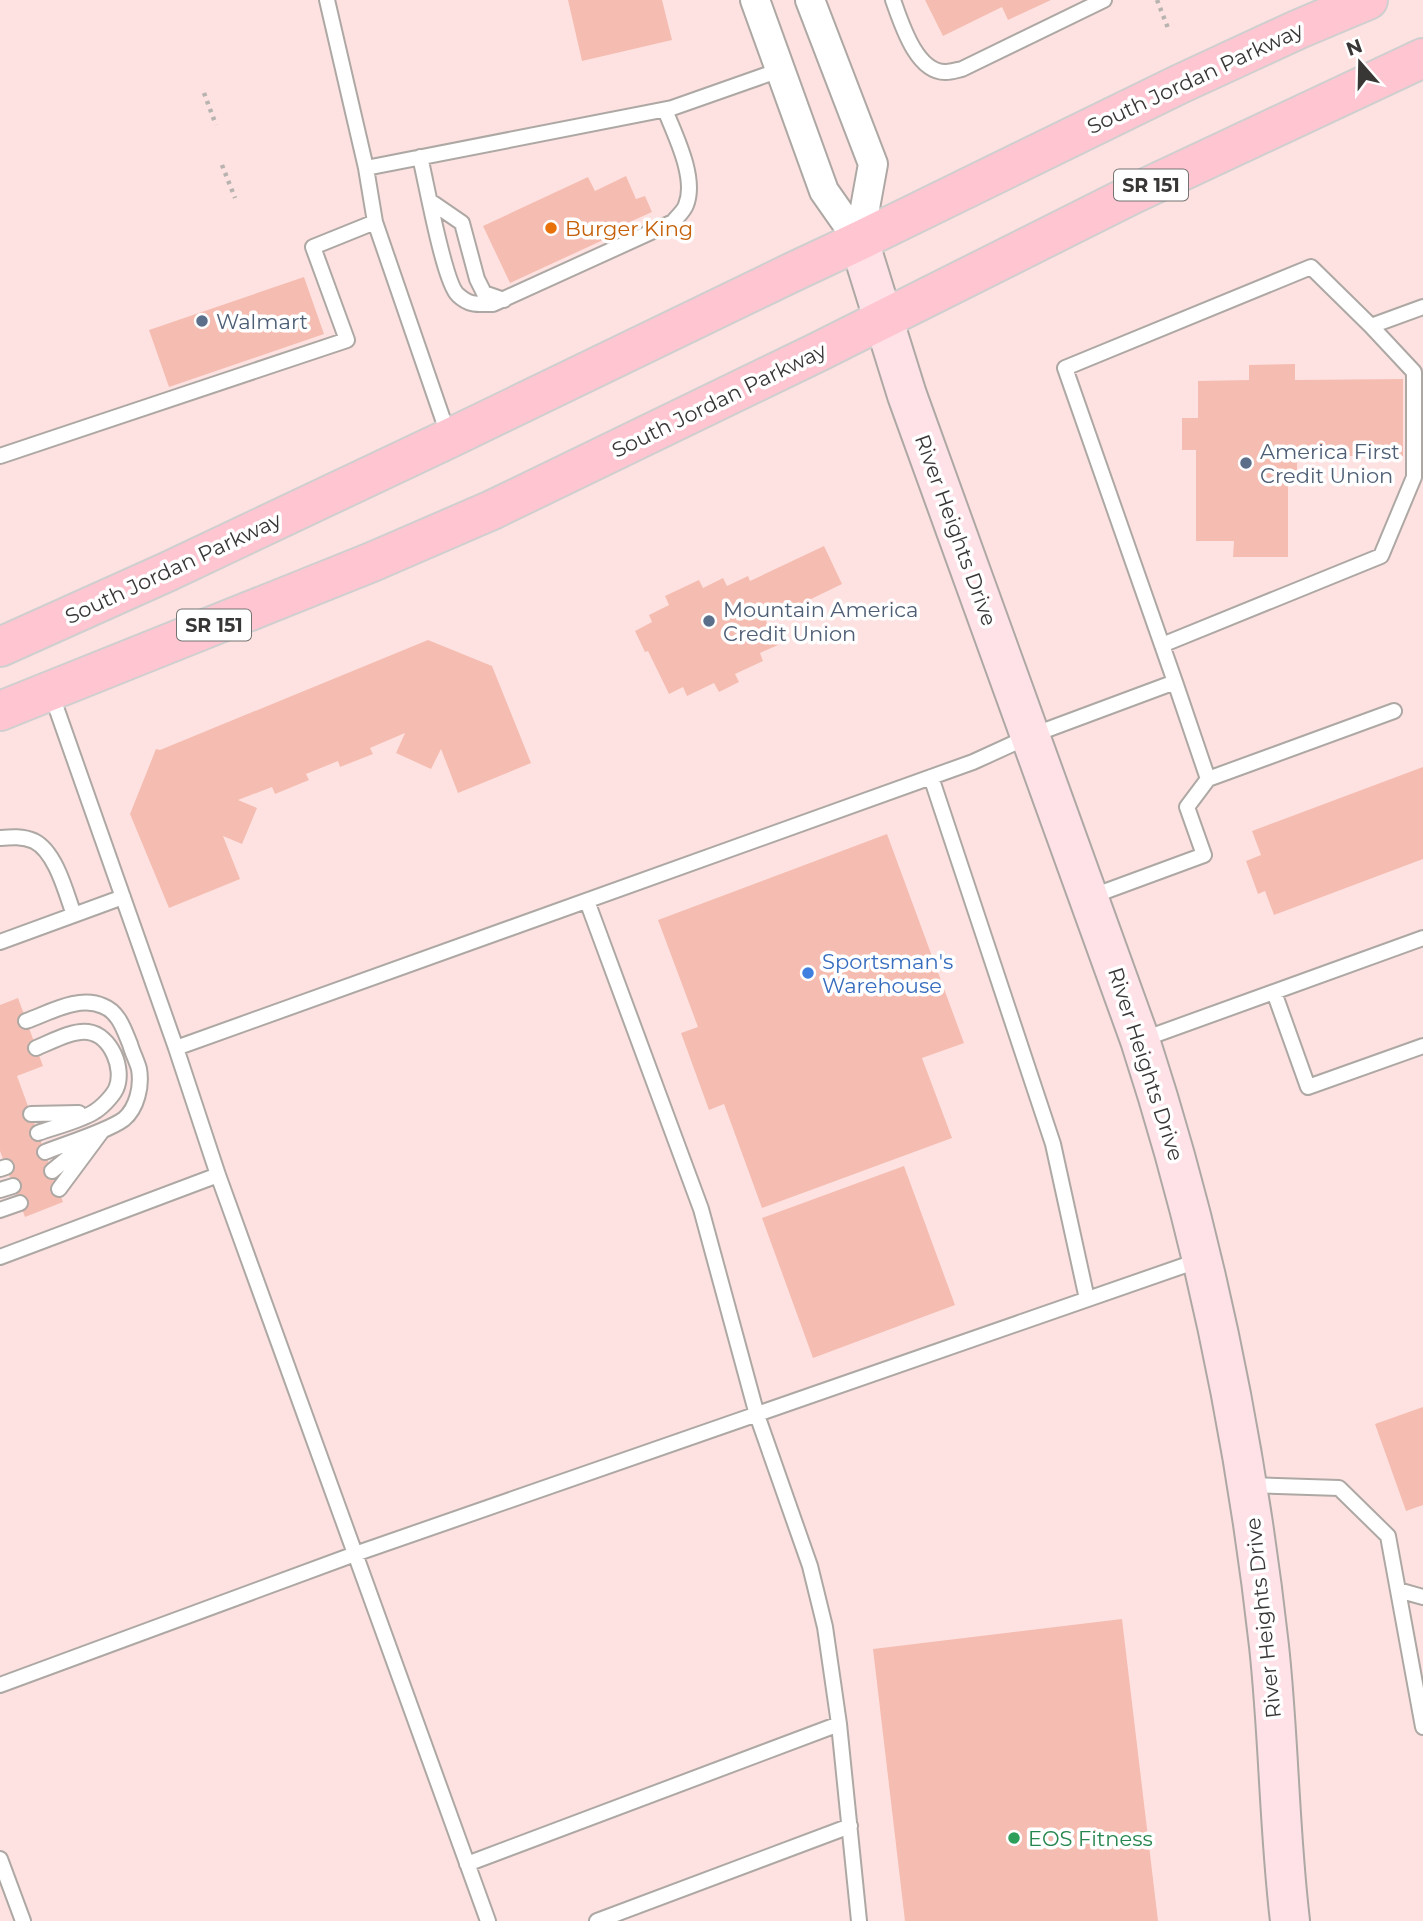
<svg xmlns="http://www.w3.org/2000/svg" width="1423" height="1921" viewBox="0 0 1423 1921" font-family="Montserrat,sans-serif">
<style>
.commercial{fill:#fee2e1}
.building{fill:#f5bdb1}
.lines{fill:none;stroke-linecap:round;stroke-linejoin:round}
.lane-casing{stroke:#ada8a4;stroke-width:18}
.street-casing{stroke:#ada8a4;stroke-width:32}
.secondary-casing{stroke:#ada8a4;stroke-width:42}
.primary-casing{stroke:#cfcfcf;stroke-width:42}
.path{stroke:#b7b3af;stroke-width:4.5;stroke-dasharray:3.5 5;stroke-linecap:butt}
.lane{stroke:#fff;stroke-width:14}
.street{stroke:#fff;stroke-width:28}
.secondary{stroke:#ffe2e8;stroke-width:38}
.primary{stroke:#ffc5d1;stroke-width:38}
.food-dot{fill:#e8710a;stroke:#fff;stroke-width:2.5}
.service-dot{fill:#5c6f8a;stroke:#fff;stroke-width:2.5}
.shop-dot{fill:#3f7fe0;stroke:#fff;stroke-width:2.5}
.leisure-dot{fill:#2e9e5b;stroke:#fff;stroke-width:2.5}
.labels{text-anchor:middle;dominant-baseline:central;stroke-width:7;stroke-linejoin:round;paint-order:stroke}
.shield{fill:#fff;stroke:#747372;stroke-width:2}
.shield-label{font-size:19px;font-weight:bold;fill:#393736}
.street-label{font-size:21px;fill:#393736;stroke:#fff}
.food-label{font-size:21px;fill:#c56008;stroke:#fff;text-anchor:start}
.service-label{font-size:21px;fill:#4e5e75;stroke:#fff;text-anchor:start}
.shop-label{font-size:21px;fill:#366cbe;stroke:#fff;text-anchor:start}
.leisure-label{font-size:21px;fill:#27864d;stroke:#fff;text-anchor:start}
</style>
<rect width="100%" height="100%" fill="#f8f3ee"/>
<path class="commercial" d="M0,0H1423V1921H0Z"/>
<path class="building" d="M568,0H662L672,40L582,61Z
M925,0H1051L1008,20L1002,7L943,36Z
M626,176L636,199L645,196L652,212L612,230L614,235L510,283L483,226L588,177L595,191Z
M304,277L324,334L169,387L149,330Z
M1295,364V380L1403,379V456H1297V470H1288V557H1233L1234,541H1196V450H1182V418H1198V381L1249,380V365Z
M824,546L842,584L766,621L778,645L760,653L763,661L735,674L739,682L719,692L714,683L687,696L683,687L669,694L648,651L645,652L635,631L652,622L649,615L669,605L665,596L699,580L703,588L723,578L727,586L748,576L750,581Z
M428,640L492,666L531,763L458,793L441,749L431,769L396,753L405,733L370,748L373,754L340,767L338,761L306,774L309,780L275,794L272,787L238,800L257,808L242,844L223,836L240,879L169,908L130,814L156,749L160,750Z
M1423,767V859L1274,915L1265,891L1258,894L1246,861L1261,855L1252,831Z
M887,834L964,1043L922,1058L952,1138L762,1208L724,1104L709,1110L681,1033L698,1027L658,920Z
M18,998L43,1066L17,1076L63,1202L25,1217L0,1151V1005Z
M904,1166L955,1305L813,1358L762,1218Z
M1423,1407V1505L1406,1511L1375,1424Z
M1122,1619L1158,1921H905L873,1649Z"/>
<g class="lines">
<g class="lane-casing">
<path id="lane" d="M327,0L366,168L375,222L449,437
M893,0C901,22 916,73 946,72C951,72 957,70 962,69L1104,0
M420,157C426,181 444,283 458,295C470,306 478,304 493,304L673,222C677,217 684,211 686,205C697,178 675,135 665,110
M366,168L672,108L780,70
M430,201L462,223L477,279L484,293L504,300
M0,456L347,340L313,247L375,222
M1162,645L1381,556L1414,477V372L1371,326
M51,693L176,1048
M931,777L1053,1144L1087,1299
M1208,779L1394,711
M0,838C11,837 23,836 34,841C56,852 66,893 74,915
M1090,897L1204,855L1187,807L1208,779L1175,682
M587,901L701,1209L757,1415L810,1566L825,1627L839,1724L859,1921
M0,942L123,897
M1274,992L1308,1087L1423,1046
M26,1021C49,1013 79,995 103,1006C119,1012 124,1030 130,1044C132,1052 137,1061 139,1069C142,1086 137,1108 124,1119C108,1131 65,1144 45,1152
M1141,1040L1423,938
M36,1048C51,1042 72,1030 88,1032C111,1035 125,1069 116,1089C112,1097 101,1108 94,1112C80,1121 54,1127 38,1133
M31,1114L79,1113
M0,1169L6,1167
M52,1171L85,1144
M59,1189L102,1131
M0,1190L13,1186
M0,1210L20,1203
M0,1257L218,1175
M1248,1485L1339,1488L1388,1536L1423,1727
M1398,1590L1423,1597
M0,1685L355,1554L1200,1260
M0,1859L23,1921
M467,1864L839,1724
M488,1921L218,1175L176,1048L973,762L1030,736L1175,682L1065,368L1311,267L1371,326L1423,307
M597,1921L850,1826"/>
</g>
<g class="street-casing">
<path id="street" d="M755,0L824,191L859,241
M810,0L873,164L859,241"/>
</g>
<g class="secondary-casing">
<path id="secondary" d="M859,241L907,395L1140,1040C1204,1236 1246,1441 1269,1646C1279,1737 1279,1830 1290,1921"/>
</g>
<g class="primary-casing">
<path id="primary" d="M0,647L167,572L450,438L795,271L859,241L1180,84L1299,29L1368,0
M0,711L372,562L492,510L818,352L1133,194L1423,58"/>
</g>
<path class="path" d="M1157,0L1168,28
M204,93L216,125
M222,165L235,198"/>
<use href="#lane" class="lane"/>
<use href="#street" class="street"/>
<use href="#secondary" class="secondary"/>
<use href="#primary" class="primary"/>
</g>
<circle class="food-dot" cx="551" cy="228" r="7"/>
<g class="service-dot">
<circle cx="202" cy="321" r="7"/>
<circle cx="1246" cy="463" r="7"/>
<circle cx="709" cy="621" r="7"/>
</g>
<circle class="shop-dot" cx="808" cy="973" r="7"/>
<circle class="leisure-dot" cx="1014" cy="1838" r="7"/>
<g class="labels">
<g class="shield">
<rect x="1114" y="169.5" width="74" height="31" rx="5"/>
<rect x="177" y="609.5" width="74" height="31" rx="5"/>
</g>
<g class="shield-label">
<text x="1151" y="185">SR 151</text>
<text x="214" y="625">SR 151</text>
</g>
<g class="street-label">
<text transform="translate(1195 78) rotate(-25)">South Jordan Parkway</text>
<text transform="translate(719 400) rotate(-26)">South Jordan Parkway</text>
<text transform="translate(956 530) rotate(70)">River Heights Drive</text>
<text transform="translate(173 568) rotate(-25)">South Jordan Parkway</text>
<text transform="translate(1146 1064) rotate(72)">River Heights Drive</text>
<text transform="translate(1263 1618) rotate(-96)">River Heights Drive</text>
</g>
<g class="food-label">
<text x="565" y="228">Burger King</text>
</g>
<g class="service-label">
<text x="216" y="321">Walmart</text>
<text x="1260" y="451">America First<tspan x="1260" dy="24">Credit Union</tspan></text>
<text x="723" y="609">Mountain America<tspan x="723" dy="24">Credit Union</tspan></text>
</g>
<g class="shop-label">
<text x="822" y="961">Sportsman's<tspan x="822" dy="24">Warehouse</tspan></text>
</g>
<g class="leisure-label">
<text x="1028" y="1838">EOS Fitness</text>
</g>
</g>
<g transform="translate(1360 63) rotate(340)" stroke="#ffffff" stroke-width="5" paint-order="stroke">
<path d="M0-5L12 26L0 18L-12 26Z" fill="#393736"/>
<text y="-10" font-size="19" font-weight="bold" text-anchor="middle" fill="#393736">N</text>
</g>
</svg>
